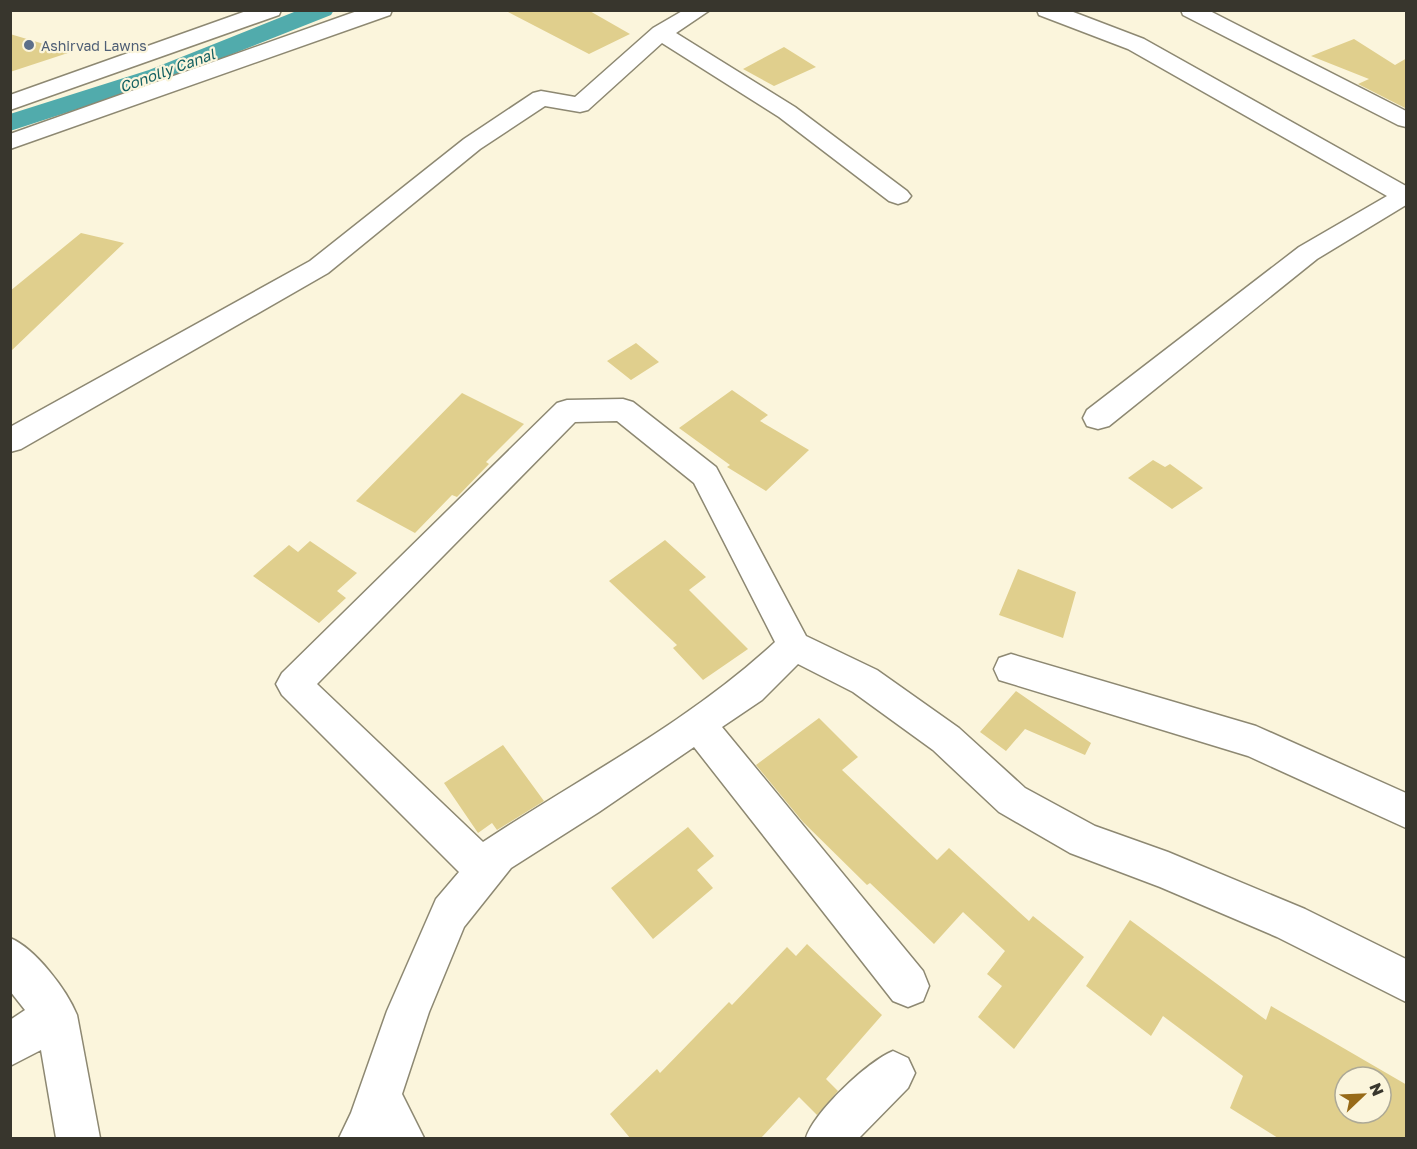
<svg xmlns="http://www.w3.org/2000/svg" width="1417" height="1149" viewBox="0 0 1417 1149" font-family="'Golos Text',sans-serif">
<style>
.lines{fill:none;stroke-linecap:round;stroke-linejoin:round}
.canal{fill:#51abac;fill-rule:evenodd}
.building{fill:#e0cf8d;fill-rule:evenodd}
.minor-casing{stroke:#8d8872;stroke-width:3}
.major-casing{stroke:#8d8872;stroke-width:3}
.minor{fill:#fff;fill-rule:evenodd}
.major{fill:#fff;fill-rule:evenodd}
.service-dot{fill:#5c6f8a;stroke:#fbf5dc;stroke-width:2}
.labels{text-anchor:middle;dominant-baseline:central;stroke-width:4.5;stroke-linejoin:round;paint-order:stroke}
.far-service-label{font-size:14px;fill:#4e5e75;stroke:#fbf5dc;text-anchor:start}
.far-water-label{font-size:15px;font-style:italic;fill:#136061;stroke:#fbf5dc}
</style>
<rect width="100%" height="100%" fill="#fbf5dc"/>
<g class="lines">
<path class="canal" d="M299,10H334L331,15L167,80L10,131V114L149,70Z"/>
</g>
<path class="building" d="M504,10H588L630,34L589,54Z
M10,34L71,52L10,72Z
M1354,39L1395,65L1407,58V109L1358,84L1369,79L1311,56Z
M784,47L816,67L774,86L743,69Z
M81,233L124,243L10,352V291Z
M636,343L659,362L631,380L607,361Z
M732,390L768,415L760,421L809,450L766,491L727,467L730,465L679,428Z
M462,393L524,424L486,462L489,464L457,497L452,495L415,533L356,501Z
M1153,460L1165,467L1170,464L1203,488L1172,509L1128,478Z
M665,540L706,577L689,590L748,649L703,680L673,648L677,645L609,581Z
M310,541L357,573L337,591L346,598L319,623L253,576L289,545L298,552Z
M1018,569L1076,592L1063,638L999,615Z
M1016,691L1091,743L1085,755L1025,729L1006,751L980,732Z
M819,718L858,757L842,770L937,860L949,848L1029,921L1033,916L1084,957L1014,1049L978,1017L1002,986L987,974L1005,951L963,912L934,944L870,883L867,885L803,822L756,765Z
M503,745L544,801L497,830L492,823L478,833L444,783Z
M688,827L714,856L697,870L713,888L653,939L611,888Z
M1130,920L1266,1020L1271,1006L1407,1085V1138H1278L1230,1108L1243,1076L1163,1016L1151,1036L1086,986ZM1345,1077H1381V1113H1345Z
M807,944L882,1015L826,1079L838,1091L817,1115L799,1097L761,1138H630L610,1114L657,1069L660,1073L729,1002L732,1005L787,947L796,956Z"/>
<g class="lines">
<g class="minor-casing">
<path id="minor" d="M360,10H392L390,15L10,149V134Z
M684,10H710L676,33L795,107L907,191L911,196L907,201L898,204L889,201L779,117L662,43L588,110L580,112L545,106L480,149L328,273L21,449L10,452V427L310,261L464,139L533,93L541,91L575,97L653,28Z
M1037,10H1068L1144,39L1406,186V205L1317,259L1109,426L1098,429L1087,426L1083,418L1087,410L1299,247L1387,196L1128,49L1039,15Z
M1181,10H1208L1406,111V127L1398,125L1183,15Z
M623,399L633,402L716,467L806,636L877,670L959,728L1025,788L1095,826L1168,852L1305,909L1406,959V1002L1277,937L1160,887L1070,853L999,812L933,750L853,692L798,664L762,700L722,727L923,971L929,986L923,1001L908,1007L893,1001L694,747L599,812L511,868L464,927L429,1012L402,1094L424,1138H339L351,1113L387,1011L436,899L459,872L282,695L276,684L282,673L557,403L567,400ZM617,421L694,483L775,642C688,723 581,777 483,842L317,684L575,422Z
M1011,654L1256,726L1406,793V828L1248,756L999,680L994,669L999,658Z
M10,938C35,948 67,990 77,1015L100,1138H56L41,1050L10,1066V1020L25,1010L10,991Z
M893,1051L908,1058L915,1073L908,1088L859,1138H806C814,1112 867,1062 893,1051Z"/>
</g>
<g class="major-casing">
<path id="major" d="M249,10H281L279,15L10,110V95Z"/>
</g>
<use href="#minor" class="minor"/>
<use href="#major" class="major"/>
</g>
<circle class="service-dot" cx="29" cy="45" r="6"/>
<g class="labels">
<g class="far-service-label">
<text x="41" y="45">Ashirvad Lawns</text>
</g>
<g class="far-water-label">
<text transform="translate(167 70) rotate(-20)">Conolly Canal</text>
</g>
</g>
<rect width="1417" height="1149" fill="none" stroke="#38362d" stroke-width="24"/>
<g transform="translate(1363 1095) rotate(67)"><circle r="28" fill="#fbf5dc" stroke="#ada996" stroke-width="1.5"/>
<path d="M0-4.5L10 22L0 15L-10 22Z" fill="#976a18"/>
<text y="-9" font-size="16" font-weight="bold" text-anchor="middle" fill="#38362d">N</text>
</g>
</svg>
